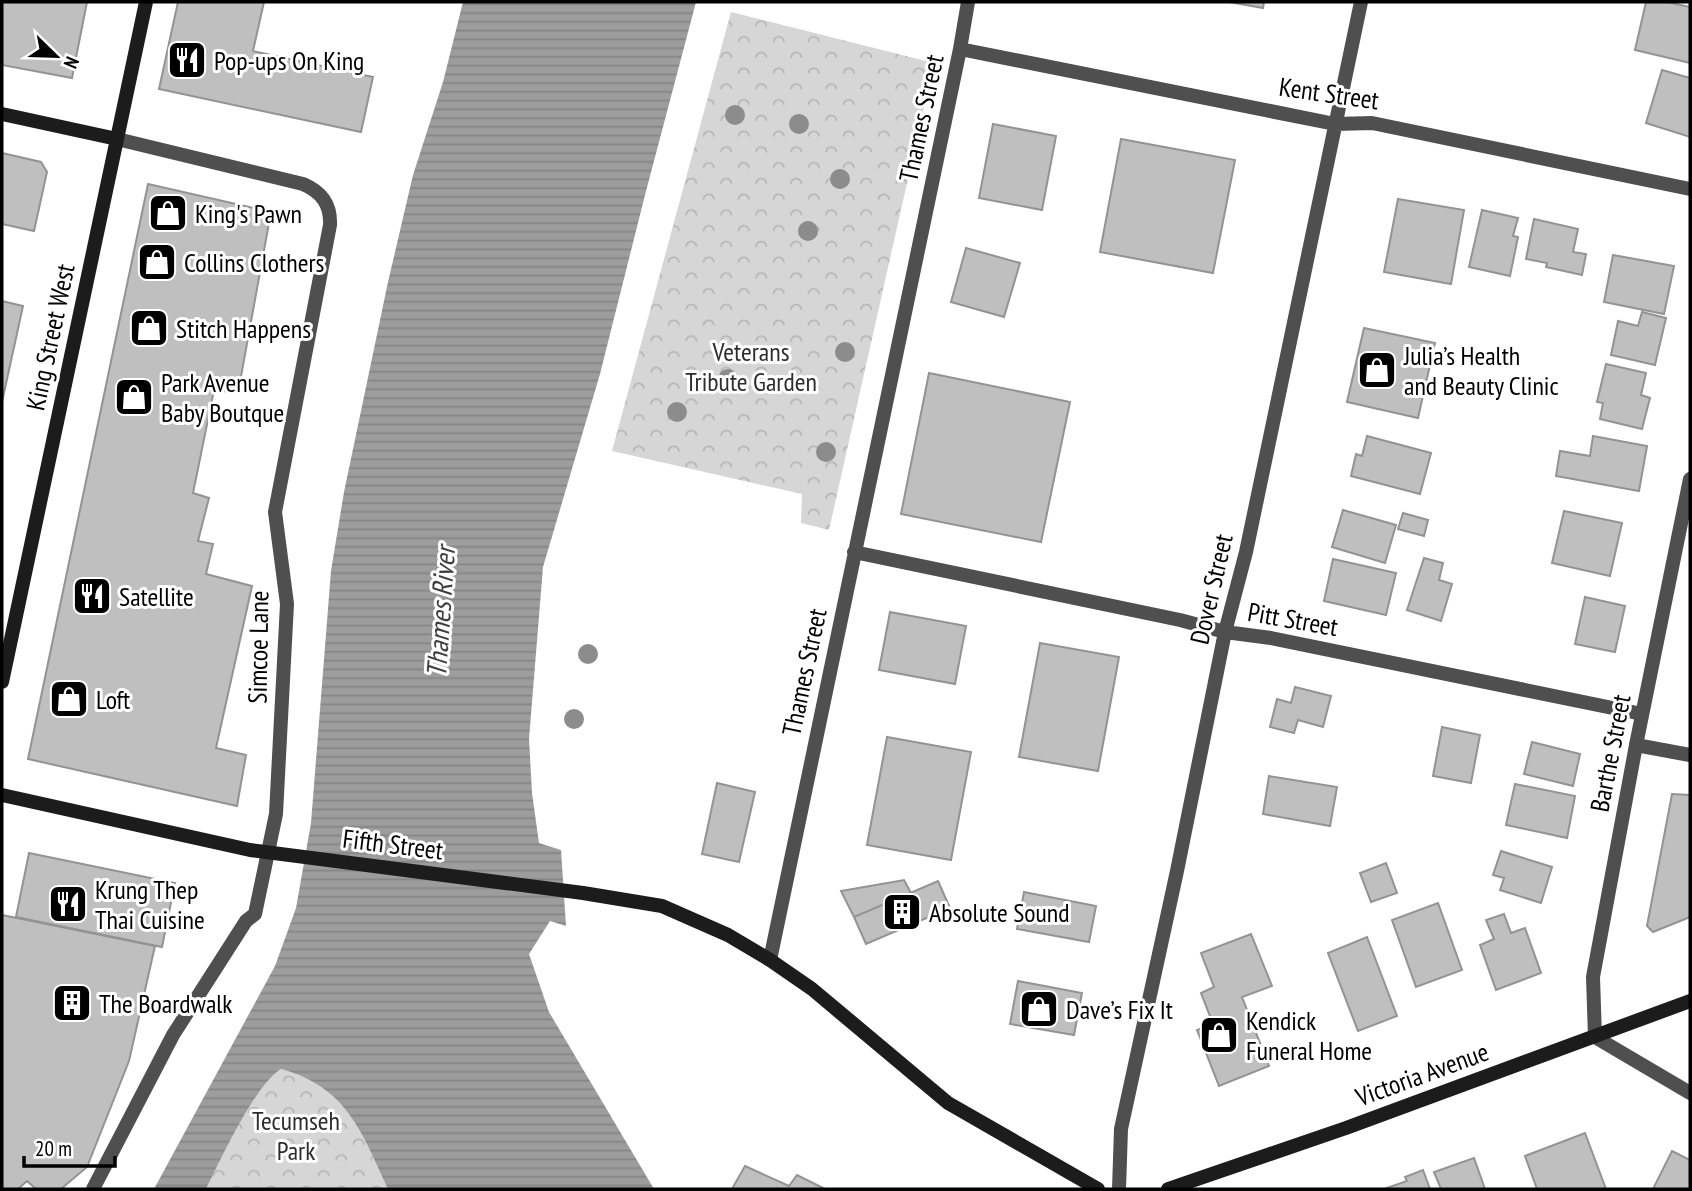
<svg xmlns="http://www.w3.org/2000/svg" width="1692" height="1191" viewBox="0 0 1692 1191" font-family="'PT Sans Narrow',sans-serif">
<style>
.park{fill:url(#park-crowns)}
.water{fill:url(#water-rules)}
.building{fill:#bfbfbf;stroke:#939393;stroke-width:2}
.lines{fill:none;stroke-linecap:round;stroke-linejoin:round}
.lane{stroke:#4f4f4f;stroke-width:14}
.street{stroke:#4f4f4f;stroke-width:14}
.secondary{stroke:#1c1c1c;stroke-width:14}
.tree{fill:#8c8c8c}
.labels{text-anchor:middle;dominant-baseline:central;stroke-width:6;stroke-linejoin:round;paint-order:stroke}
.poi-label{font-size:26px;fill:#000;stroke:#fff;text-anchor:start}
.street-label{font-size:26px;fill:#000;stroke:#fff}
.park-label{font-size:26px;fill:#2d2d2d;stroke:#fff}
.water-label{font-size:28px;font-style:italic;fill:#3e3e3e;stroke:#fff}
</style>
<defs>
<pattern id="park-crowns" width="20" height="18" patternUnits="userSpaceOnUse" patternTransform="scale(1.75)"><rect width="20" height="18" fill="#d6d6d6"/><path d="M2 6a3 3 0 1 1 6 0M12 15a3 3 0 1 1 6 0" fill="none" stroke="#b6b6b6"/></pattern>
<pattern id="water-rules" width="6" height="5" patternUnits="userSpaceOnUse" patternTransform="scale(1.75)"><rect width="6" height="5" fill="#9d9d9d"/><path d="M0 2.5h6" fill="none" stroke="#858585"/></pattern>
</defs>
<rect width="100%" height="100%" fill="#fff"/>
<path class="park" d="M731,12L934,63L829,530L801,523L802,494L612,451Z
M281,1069C347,1087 362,1133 388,1189H206C221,1159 255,1085 281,1069Z"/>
<path class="water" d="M463,2H696L645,195L600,374L543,567L529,739L532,793L539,843L561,850L566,926L550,921L529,954L549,1012L654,1189H388C362,1133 347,1087 281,1069C255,1085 221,1159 206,1189H154L275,966L296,908L311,823L331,571L344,492L388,282L413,175L443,82Z"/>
<path class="building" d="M2,2H87L72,78L2,65Z
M178,2H264L253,51L373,77L361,132L159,89Z
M1229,2H1264L1263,8Z
M1646,2H1667L1690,7V63L1635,50Z
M1662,70L1690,78V137L1646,123Z
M993,124L1056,136L1042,210L979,198Z
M1121,139L1235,160L1213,273L1100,252Z
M2,153L41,162L47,172L34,231L2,224Z
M148,184L271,212L238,393L214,390L193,493L209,498L198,541L213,544L206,574L252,586L216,748L246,755L237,806L28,759Z
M1398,199L1464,210L1451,284L1384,272Z
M1482,210L1518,218L1513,236L1518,237L1510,276L1469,267Z
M1534,219L1578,229L1573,252L1586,254L1582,275L1546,267L1547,263L1526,259Z
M966,248L1020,263L1004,317L951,302Z
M1613,255L1674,266L1664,314L1604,302Z
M2,301L23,306L2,402Z
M1642,312L1666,318L1655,365L1611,355L1618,321L1638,326Z
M1364,328L1435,343L1418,418L1347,402Z
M1606,364L1646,373L1641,395L1650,398L1642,429L1600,419L1603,403L1597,402Z
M929,373L1070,402L1041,542L901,514Z
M1367,436L1431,453L1420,494L1351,476L1356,454L1362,456Z
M1593,436L1647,446L1639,491L1556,476L1560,451L1590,456Z
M1343,510L1396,525L1385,563L1332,547Z
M1564,511L1622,523L1610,576L1552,563Z
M1403,513L1428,520L1424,536L1398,529Z
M1424,558L1443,563L1439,580L1452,584L1441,621L1407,610Z
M1333,559L1396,573L1386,615L1324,601Z
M1585,597L1625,606L1615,652L1575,644Z
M890,612L966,626L955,684L879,670Z
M1040,643L1119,657L1098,771L1019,757Z
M1295,687L1331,696L1323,727L1298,720L1294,733L1270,727L1277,699L1291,703Z
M1442,727L1480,735L1471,783L1433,776Z
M887,737L971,752L951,860L867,845Z
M1532,742L1580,754L1573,786L1524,774Z
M1269,776L1337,787L1330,826L1263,814Z
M717,783L755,792L739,862L702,854Z
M1515,784L1575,796L1567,838L1506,825Z
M1672,794L1690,795V917L1653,932L1647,926Z
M1501,851L1552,867L1541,903L1500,890L1504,878L1493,875Z
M29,853L175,883L162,947L16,917Z
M1386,863L1397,893L1371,902L1360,873Z
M904,880L911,893L854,917L841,891Z
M938,881L950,908L866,944L854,917Z
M1024,892L1096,906L1089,942L1017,929Z
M1438,903L1462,970L1416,987L1392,920Z
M1504,914L1511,933L1525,928L1541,973L1496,990L1480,945L1494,939L1486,920Z
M2,915L155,946L129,1061L87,1167L61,1189H36L27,1181L18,1189H2Z
M1251,934L1272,986L1242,997L1269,1066L1219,1086L1197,1030L1213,1024L1201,993L1214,987L1201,953Z
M1367,937L1397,1016L1358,1031L1328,953Z
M1018,981L1082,993L1074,1035L1010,1024Z
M1585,1133L1606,1189H1537L1525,1156Z
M1672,1151L1690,1160V1189H1653Z
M1474,1158L1485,1189H1441L1434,1172Z
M745,1166L789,1186L797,1175L825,1189H732Z
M1423,1170L1430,1189H1384L1407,1181L1405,1177Z"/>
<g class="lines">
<path class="lane" d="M1636,745L1690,755
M93,1189L173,1035L246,921L255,914L276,814L287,604L275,512L330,225C331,205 322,192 303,184L117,139"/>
<path class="street" d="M960,49L1335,124L1372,123L1690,189
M1690,479L1636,745L1593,977L1595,1037L1690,1093
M854,552L1180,620L1225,632L1271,638L1642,714
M770,960L960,49L968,2
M1119,1189L1121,1129L1177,871L1225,632L1246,552L1361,2"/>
<path class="secondary" d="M2,114L117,139
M2,682L146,2
M2,795L250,850L583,893L662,906L728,935L770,960L812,989L948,1103L1098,1189
M1168,1189L1346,1128L1690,1001"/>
</g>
<g class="tree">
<circle cx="735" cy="115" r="10"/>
<circle cx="799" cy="124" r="10"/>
<circle cx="840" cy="179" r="10"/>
<circle cx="808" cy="231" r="10"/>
<circle cx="845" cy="352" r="10"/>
<circle cx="728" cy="379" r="10"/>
<circle cx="677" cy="412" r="10"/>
<circle cx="826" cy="452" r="10"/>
<circle cx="588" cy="654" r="10"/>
<circle cx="574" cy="719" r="10"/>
</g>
<defs>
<g id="restaurant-square" transform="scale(2.0125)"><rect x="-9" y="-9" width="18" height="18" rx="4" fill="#000" stroke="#fff"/><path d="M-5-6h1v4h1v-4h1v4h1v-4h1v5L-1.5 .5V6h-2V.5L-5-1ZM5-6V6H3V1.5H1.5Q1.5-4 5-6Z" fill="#fff"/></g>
<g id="shop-square" transform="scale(2.0125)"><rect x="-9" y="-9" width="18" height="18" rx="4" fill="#000" stroke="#fff"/><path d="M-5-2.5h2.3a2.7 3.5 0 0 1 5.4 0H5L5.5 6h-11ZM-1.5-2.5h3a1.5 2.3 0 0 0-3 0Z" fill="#fff"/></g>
<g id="building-square" transform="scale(2.0125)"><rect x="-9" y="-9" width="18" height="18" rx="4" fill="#000" stroke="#fff"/><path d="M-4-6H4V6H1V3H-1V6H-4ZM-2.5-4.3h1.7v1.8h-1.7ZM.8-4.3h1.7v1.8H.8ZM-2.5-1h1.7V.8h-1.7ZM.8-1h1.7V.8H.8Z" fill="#fff"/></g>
</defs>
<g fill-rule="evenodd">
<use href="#restaurant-square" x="187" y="60"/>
<use href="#shop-square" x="168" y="213"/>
<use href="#shop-square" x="157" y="262"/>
<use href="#shop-square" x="149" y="328"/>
<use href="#shop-square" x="1377" y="370"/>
<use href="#shop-square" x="134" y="397"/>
<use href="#restaurant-square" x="92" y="596"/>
<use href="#shop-square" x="69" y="699"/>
<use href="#restaurant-square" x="68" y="904"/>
<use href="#building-square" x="902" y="912"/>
<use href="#building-square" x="72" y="1003"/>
<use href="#shop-square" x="1039" y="1009"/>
<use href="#shop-square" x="1219" y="1035"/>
</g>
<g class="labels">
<g class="poi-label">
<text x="214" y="60">Pop-ups On King</text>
<text x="195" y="213">King's Pawn</text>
<text x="184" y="262">Collins Clothers</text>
<text x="176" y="328">Stitch Happens</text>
<text x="1404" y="355">Julia’s Health<tspan x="1404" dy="30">and Beauty Clinic</tspan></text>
<text x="161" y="382">Park Avenue<tspan x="161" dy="30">Baby Boutque</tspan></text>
<text x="119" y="596">Satellite</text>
<text x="96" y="699">Loft</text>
<text x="95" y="889">Krung Thep<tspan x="95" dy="30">Thai Cuisine</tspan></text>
<text x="929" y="912">Absolute Sound</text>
<text x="99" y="1003">The Boardwalk</text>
<text x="1066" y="1009">Dave’s Fix It</text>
<text x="1246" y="1020">Kendick<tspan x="1246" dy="30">Funeral Home</tspan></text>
</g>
<g class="street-label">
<text transform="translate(1329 93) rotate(8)">Kent Street</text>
<text transform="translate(921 118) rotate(-78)">Thames Street</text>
<text transform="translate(50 337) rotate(-78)">King Street West</text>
<text transform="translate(1211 589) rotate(-77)">Dover Street</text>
<text transform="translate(1293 619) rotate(10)">Pitt Street</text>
<text transform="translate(258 647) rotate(-89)">Simcoe Lane</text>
<text transform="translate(804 672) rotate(-78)">Thames Street</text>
<text transform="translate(1610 753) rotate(-79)">Barthe Street</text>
<text transform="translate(393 844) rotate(7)">Fifth Street</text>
<text transform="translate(1422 1074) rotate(-20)">Victoria Avenue</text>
</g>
<g class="park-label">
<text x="751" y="351">Veterans<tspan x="751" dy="30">Tribute Garden</tspan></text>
<text x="296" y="1120">Tecumseh<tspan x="296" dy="30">Park</tspan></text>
</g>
<g class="water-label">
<text transform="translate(440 612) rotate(-86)">Thames River</text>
</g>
</g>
<rect width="1692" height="1191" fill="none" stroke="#000000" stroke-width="7"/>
<g transform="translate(56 56) rotate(113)" stroke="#ffffff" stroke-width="5" paint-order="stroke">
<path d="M0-5L12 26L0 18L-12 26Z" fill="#000000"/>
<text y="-10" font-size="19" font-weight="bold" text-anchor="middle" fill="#000000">N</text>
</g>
<path d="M24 1156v10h91v-10" fill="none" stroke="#000000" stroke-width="3.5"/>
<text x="35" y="1156" font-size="21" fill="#000000" stroke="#ffffff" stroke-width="5" paint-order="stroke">20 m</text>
</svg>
